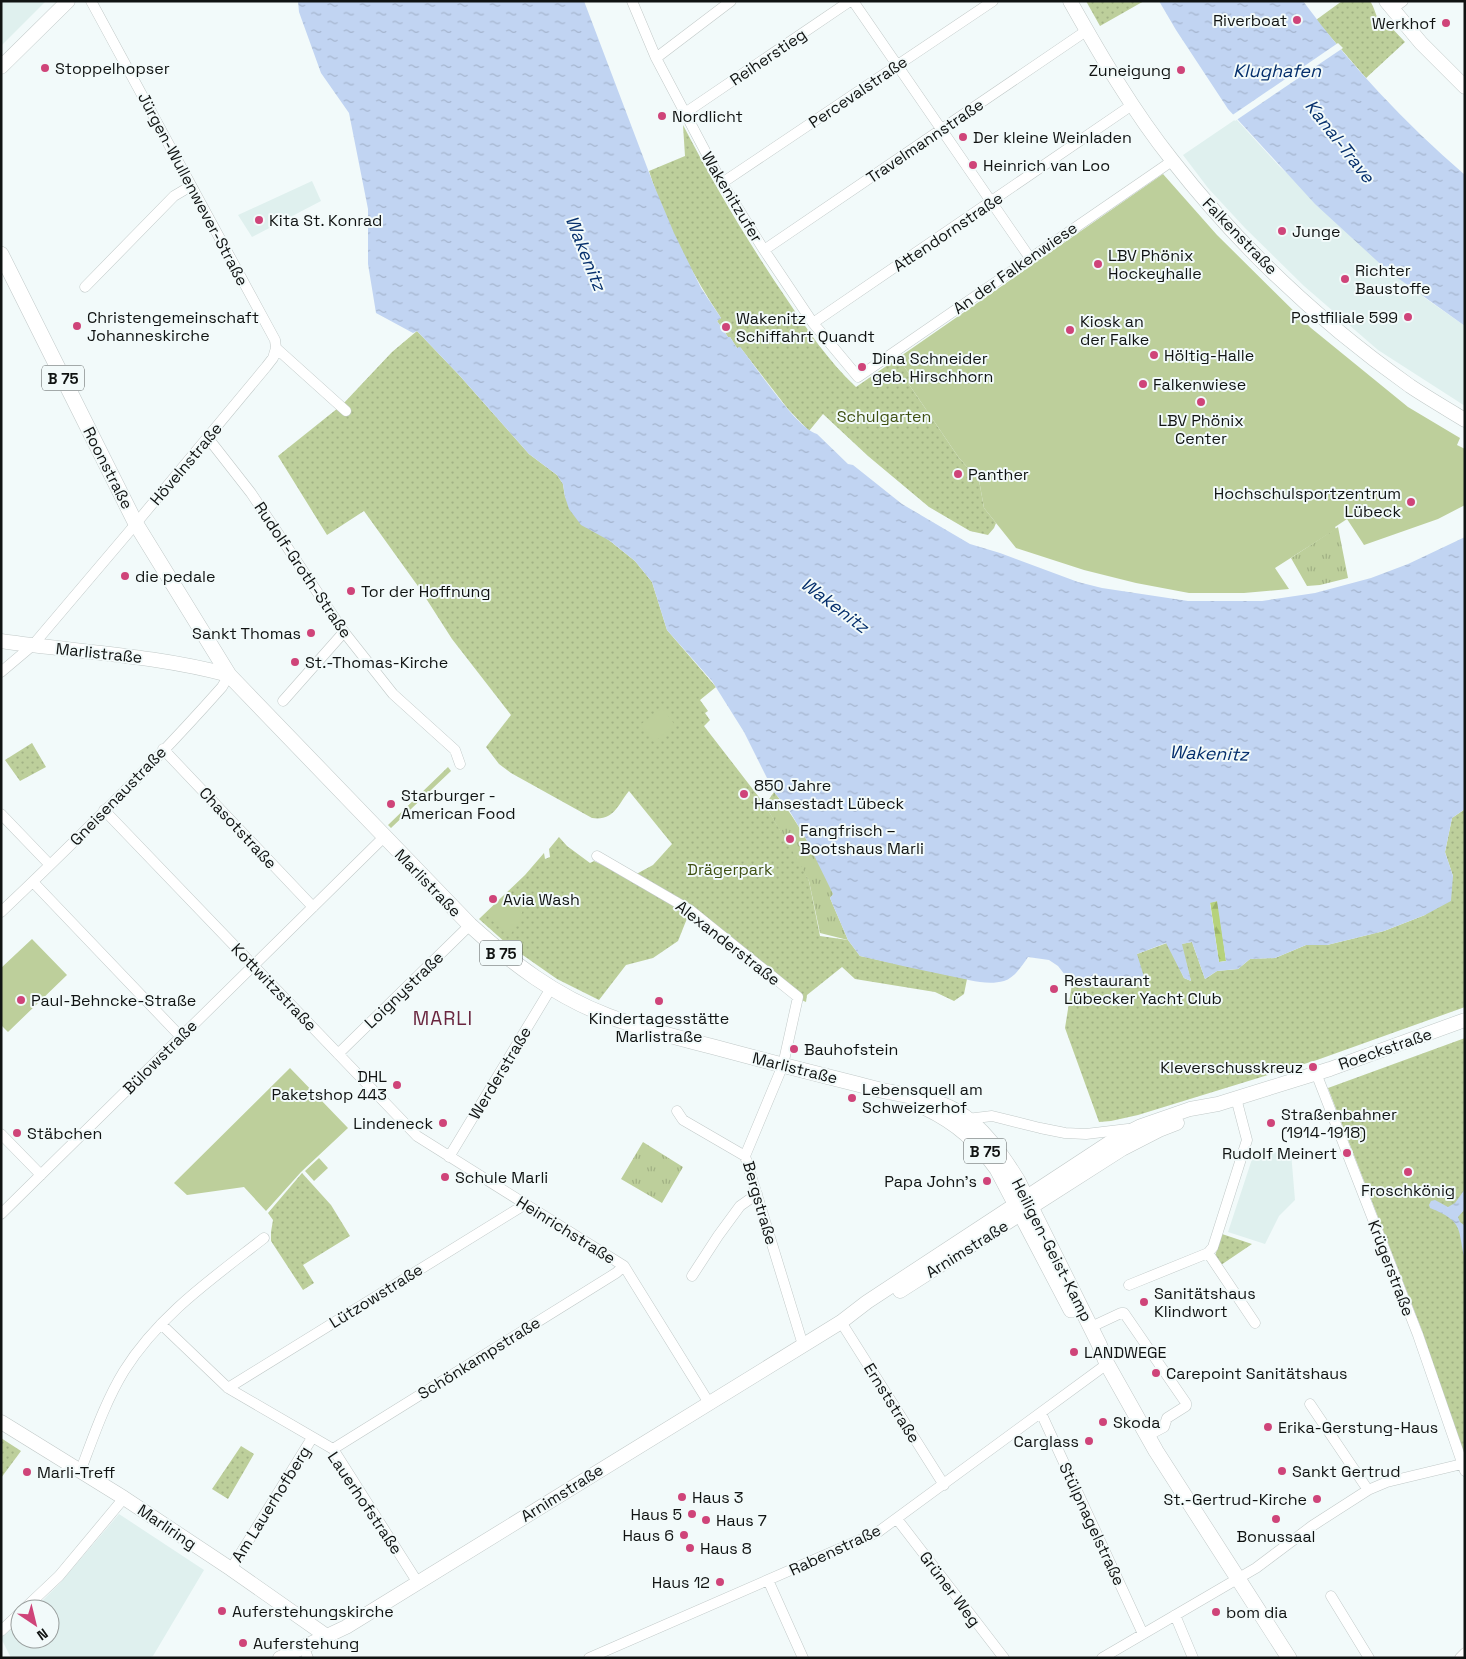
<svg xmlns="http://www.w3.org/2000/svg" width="1466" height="1659" viewBox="0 0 1466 1659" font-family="'Space Grotesk',sans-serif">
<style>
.built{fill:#dff0ee}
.grass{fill:url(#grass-tufts)}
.forest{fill:url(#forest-firs)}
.park{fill:url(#park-dots)}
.pitch{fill:#bdcf9b}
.water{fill:url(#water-ripples);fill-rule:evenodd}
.pier{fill:#f2fafa}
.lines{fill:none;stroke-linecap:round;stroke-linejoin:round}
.street-casing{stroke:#c1c9c8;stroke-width:11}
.secondary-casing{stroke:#c1c9c8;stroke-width:15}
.primary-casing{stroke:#c1c9c8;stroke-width:16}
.street{stroke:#fff;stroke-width:10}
.secondary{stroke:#fff;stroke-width:14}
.primary{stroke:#fff;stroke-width:15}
.poi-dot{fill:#cf4479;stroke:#f2fafa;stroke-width:2}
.labels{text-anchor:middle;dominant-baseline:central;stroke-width:4;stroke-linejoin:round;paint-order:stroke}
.shield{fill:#f2fafa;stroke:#545858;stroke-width:1}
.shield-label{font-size:15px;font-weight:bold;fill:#101312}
.poi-label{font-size:16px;fill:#101312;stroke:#f2fafa;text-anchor:start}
.street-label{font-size:16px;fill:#101312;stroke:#f2fafa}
.park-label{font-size:16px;fill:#3f5012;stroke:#f2fafa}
.water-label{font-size:18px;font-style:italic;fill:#052f6c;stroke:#f2fafa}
.quarter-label{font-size:19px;letter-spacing:1px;fill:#69253e;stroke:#f2fafa}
</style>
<defs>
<pattern id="grass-tufts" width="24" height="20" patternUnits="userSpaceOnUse" patternTransform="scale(1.25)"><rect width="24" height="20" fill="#bdcf9b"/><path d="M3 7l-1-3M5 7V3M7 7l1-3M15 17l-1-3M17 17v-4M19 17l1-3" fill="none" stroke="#a1b184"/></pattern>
<pattern id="forest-firs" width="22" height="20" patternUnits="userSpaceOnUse" patternTransform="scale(1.25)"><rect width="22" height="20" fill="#b6d27c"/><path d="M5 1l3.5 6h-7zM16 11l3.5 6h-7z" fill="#9bb36a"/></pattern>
<pattern id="park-dots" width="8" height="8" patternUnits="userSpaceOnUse" patternTransform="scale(1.25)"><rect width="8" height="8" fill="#bdcf9b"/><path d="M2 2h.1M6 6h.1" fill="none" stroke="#a1b184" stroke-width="1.8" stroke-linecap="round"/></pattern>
<pattern id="water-ripples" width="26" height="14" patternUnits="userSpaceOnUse" patternTransform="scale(1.25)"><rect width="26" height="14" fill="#c1d4f2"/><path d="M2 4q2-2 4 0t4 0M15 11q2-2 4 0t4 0" fill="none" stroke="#a5b5ce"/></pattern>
</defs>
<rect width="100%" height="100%" fill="#f2fafa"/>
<path class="built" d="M1,1H46L1,46Z
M1236,119L1280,167L1425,298L1465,326V406L1378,350L1304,286L1245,228L1208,188L1183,155Z
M312,181L321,201L252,237L238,215Z
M1291,1152L1295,1200L1279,1216L1265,1244L1228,1232L1254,1153Z
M119,1514L204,1570L153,1656L148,1658H11L1,1638L20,1622V1639H50V1609H34L60,1583Z"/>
<path class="grass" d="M1338,527L1348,578L1320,585L1307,586L1291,558Z
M448,767L451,771L391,828L388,825Z
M774,792C800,823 817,858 834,894L830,898L848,940L820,933L809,881L765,805Z
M643,1142L683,1167L662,1203L621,1179Z"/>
<path class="forest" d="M1218,901L1226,961L1219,962L1210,902Z"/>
<path class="park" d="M1086,1H1144L1100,26Z
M1342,1H1370C1375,8 1375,15 1380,22L1387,23L1405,42L1366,78L1316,20Z
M683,125C714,185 748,242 786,298C807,329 828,361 856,387L898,358L913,379L908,383L959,458L979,480L984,508L996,523L994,528L988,535L970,531L929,507L868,456L823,414L809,431L788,409L740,347L737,348L730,337H728L717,321L721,318C691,273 665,222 649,171L685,156Z
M417,331L460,376L529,454L557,475L563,484L565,497L610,541L635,561L652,582L667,630L716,687L700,700L708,711L705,713L710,720L704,726L765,805L802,867L809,881L820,936L848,940L860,956L967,979L964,994L954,1001L935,992L855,979L842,967L807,995L806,1002L792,996L688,916L678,941L653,958L626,965L599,1000L557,979L507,944L479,919L525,875L544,853L545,859L550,857L549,849L559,837L567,846L590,863L594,861L629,878L653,865L672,844L629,791C617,806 614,821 592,818L511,773L499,764L486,747L511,715L452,639L420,589L364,511L327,535L278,456L343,404L392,352Z
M32,743L46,767L20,781L5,760Z
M1465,809V1007L1317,1060L1138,1115L1111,1121L1099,1122L1065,1028L1072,984L1084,988L1109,983L1132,988L1137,954L1167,943L1184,978L1191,981L1181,944L1192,942L1205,979L1217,971L1238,969L1250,959L1275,958L1306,945H1327L1384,931L1425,915L1453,876L1445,852L1452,818Z
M1465,1038V1457L1421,1328L1328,1088Z
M302,1173L331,1205L350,1236L303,1265L314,1283L303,1290L271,1241V1232L273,1220L268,1213Z
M1222,1234L1252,1244L1221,1265L1215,1256Z
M1,1438L21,1451L1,1478Z
M241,1446L254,1454L228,1499L212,1489Z"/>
<path class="pitch" d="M1163,174L1217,235L1311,328L1408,407L1460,438L1457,445L1465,449V505L1438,519L1364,545L1347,519L1335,527L1336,529L1275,568L1289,589L1244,593H1189L1136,583L1084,570L1016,548L984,508L979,480L959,458L908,383L913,379L898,358Z
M662,708L675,725L654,742L640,725Z
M510,892L523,908L520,921L509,936L486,915Z
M32,939L67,975L8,1032L1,1025V968Z
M290,1068L348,1128L301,1172L266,1211L244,1187L187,1195L174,1183Z
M319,1158L328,1168L314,1181L305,1171Z"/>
<path class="water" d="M298,1H584L653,183L674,233L701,288L721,318L717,321L728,337H730L737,348L740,347C755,365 797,429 817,434L848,464L853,465L902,504L970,544L1000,553L1078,582L1102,588L1188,601H1262L1315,593L1371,578L1408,564L1465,537V809L1452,818L1445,852L1453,876L1451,901L1425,915L1384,931L1327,945H1306L1275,958L1250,959L1238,969L1217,971L1205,979L1192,942L1182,944L1191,981L1184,978L1166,943L1137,954L1145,980L1132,984V988L1109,983L1084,988L1072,984L1058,966L1049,960L1028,957C1022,966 1014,978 1004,981C986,986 967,979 950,976C920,970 890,963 860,956L848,940L830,898L833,894L805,837L789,810L774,792L744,732L712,681L667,630L652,582L635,561L610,541L581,525L569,509L565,497L563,484L557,475L529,454L460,376L417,331L413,333L376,313L368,264V209L349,113L321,73L299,12ZM1217,901L1226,961L1219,962L1210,903Z
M1159,1H1303C1350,65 1405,123 1465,175V326L1388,271L1315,204L1228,109L1176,30Z
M1465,1189V1209L1458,1217L1460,1222L1465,1226V1260C1457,1229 1465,1222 1430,1208L1429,1205L1431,1201L1435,1200L1448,1207L1455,1203Z"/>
<path class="pier" d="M1338,43L1343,48L1235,121L1231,116Z"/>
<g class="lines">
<g class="street-casing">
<path id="street" d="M91,1L275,340L276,348L346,411
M632,1L656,58L722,183L764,250L813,323L858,377L1172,161
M853,1L1030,258
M1392,9L1403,1
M656,58L731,1
M685,113L850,1
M722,183L993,1
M764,250L1086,31
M85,287L174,196L191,186
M813,323L1132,105
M208,438L251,493L344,632L393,694L455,750L460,764
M1,672L33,645L128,533L266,367L273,358L276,348
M283,701L344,632
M163,749L313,907
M104,810L417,1136L624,1266L709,1403
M1,814L50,865
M597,856L690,910L798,997L783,1065L745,1156L803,1345
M33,882L181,1037
M1,912C77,840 153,765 222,687L229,675
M338,1054L470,925
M1316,1073L1418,1335L1465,1471
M677,1111L683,1120L745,1156
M967,1119L992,1116L1040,1128L1065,1133L1086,1134L1128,1129
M1,1134L41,1175
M449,1157L551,988
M1,1214L384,837
M1208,1253L1255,1323
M692,1276L718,1236L740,1206L757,1194
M1129,1285L1208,1253L1213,1247L1247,1140L1236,1098
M841,1322L944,1485
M161,1324L228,1388L333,1449L418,1583
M1091,1327L1121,1313H1124L1186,1403V1406L1167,1418L1164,1427L1147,1436
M228,1388L524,1205
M1310,1404L1368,1490
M1041,1413L1143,1634
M333,1449L616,1273L624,1266
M80,1472C93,1438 105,1402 124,1371C159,1315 213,1278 264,1238
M897,1519L1004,1658
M231,1569L312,1438
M768,1580L803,1658
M1331,1596L1369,1658
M24,1609L59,1576L124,1498
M1175,1615L1193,1658
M1,1631L20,1613
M304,1648L308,1658
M589,1658L878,1532L1107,1364
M1102,1658L1256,1568L1312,1526L1368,1490L1387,1482L1462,1464
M1460,1658L1465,1653"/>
</g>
<g class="secondary-casing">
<path id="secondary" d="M1070,1C1101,56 1133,111 1172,160C1239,246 1321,323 1410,386C1428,398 1447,409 1465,420
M1386,1L1421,43L1465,87
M1,67L68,1
M1,641C77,652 155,655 229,675
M900,1291L1122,1149L1159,1130L1177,1123
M1,1422L124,1498L231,1569L328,1637
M280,1658L346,1627L841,1322L867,1302L1115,1139L1141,1126L1190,1109L1218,1104L1330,1069L1465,1020"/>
</g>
<g class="primary-casing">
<path id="primary" d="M1,254L136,524L229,675L470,925C512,963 555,996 608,1016C643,1029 678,1038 714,1047C762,1060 809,1072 857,1084C868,1087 879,1090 890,1092C913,1097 935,1099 956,1111C983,1127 1002,1155 1018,1181L1099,1344L1107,1364L1156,1451L1289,1658
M926,1108C957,1123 977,1141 997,1169L1071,1310"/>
</g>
<use href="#street" class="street"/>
<use href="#secondary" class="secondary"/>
<use href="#primary" class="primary"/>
</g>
<g class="poi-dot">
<circle cx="1297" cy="20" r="5"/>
<circle cx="1446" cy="23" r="5"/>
<circle cx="45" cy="68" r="5"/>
<circle cx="1181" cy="70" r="5"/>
<circle cx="662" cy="116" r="5"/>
<circle cx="963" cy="137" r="5"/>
<circle cx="973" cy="165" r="5"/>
<circle cx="259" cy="220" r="5"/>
<circle cx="1282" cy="231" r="5"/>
<circle cx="1098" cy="264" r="5"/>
<circle cx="1345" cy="279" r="5"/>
<circle cx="1408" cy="317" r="5"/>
<circle cx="77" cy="326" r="5"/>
<circle cx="726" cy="327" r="5"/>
<circle cx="1070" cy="330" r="5"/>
<circle cx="1154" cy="355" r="5"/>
<circle cx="862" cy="367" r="5"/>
<circle cx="1143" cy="384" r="5"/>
<circle cx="1201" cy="402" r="5"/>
<circle cx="958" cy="474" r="5"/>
<circle cx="1411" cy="502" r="5"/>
<circle cx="125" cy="576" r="5"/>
<circle cx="351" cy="591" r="5"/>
<circle cx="311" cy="633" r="5"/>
<circle cx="295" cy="662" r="5"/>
<circle cx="744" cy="794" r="5"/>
<circle cx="391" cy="804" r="5"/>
<circle cx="790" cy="839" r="5"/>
<circle cx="493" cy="899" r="5"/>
<circle cx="1054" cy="989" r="5"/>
<circle cx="21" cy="1000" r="5"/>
<circle cx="659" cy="1001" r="5"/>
<circle cx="794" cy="1049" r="5"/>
<circle cx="1313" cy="1067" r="5"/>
<circle cx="397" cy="1085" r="5"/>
<circle cx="852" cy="1098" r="5"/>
<circle cx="443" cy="1123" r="5"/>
<circle cx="1271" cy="1123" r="5"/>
<circle cx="17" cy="1133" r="5"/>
<circle cx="1347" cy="1153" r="5"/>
<circle cx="1408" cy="1172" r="5"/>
<circle cx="445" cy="1177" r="5"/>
<circle cx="987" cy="1181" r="5"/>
<circle cx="1144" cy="1302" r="5"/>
<circle cx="1074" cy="1352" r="5"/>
<circle cx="1156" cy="1373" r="5"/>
<circle cx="1103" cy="1422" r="5"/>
<circle cx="1268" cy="1427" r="5"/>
<circle cx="1089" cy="1441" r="5"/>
<circle cx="1282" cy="1471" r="5"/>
<circle cx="27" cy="1472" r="5"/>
<circle cx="682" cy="1497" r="5"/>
<circle cx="1317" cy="1499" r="5"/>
<circle cx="692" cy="1514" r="5"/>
<circle cx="1276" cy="1519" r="5"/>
<circle cx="706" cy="1520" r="5"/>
<circle cx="684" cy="1535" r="5"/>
<circle cx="690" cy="1548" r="5"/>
<circle cx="720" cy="1582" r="5"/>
<circle cx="222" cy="1611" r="5"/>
<circle cx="1216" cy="1612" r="5"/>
<circle cx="243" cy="1643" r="5"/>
</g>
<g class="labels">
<g class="shield">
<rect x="42" y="365.5" width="42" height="25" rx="4"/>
<rect x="480" y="940.5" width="42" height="25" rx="4"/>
<rect x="964" y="1138.5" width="42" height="25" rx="4"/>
</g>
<g class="shield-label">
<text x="63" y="378">B 75</text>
<text x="501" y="953">B 75</text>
<text x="985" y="1151">B 75</text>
</g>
<g class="poi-label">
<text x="1287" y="20" text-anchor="end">Riverboat</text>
<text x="1436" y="23" text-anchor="end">Werkhof</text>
<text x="55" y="68">Stoppelhopser</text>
<text x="1171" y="70" text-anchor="end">Zuneigung</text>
<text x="672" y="116">Nordlicht</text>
<text x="973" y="137">Der kleine Weinladen</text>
<text x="983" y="165">Heinrich van Loo</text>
<text x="269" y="220">Kita St. Konrad</text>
<text x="1292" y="231">Junge</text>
<text x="1108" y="255">LBV Phönix<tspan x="1108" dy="18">Hockeyhalle</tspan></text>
<text x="1355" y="270">Richter<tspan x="1355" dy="18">Baustoffe</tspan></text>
<text x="87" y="317">Christengemeinschaft<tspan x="87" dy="18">Johanneskirche</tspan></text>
<text x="1398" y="317" text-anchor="end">Postfiliale 599</text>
<text x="736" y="318">Wakenitz<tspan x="736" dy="18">Schiffahrt Quandt</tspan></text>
<text x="1080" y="321">Kiosk an<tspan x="1080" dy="18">der Falke</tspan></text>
<text x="1164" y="355">Höltig-Halle</text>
<text x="872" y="358">Dina Schneider<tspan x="872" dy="18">geb. Hirschhorn</tspan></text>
<text x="1153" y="384">Falkenwiese</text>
<text x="1201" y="420" text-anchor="middle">LBV Phönix<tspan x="1201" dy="18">Center</tspan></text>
<text x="968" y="474">Panther</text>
<text x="1401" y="493" text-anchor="end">Hochschulsportzentrum<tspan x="1401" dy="18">Lübeck</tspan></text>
<text x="135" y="576">die pedale</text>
<text x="361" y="591">Tor der Hoffnung</text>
<text x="301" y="633" text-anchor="end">Sankt Thomas</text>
<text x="305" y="662">St.-Thomas-Kirche</text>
<text x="754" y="785">850 Jahre<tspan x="754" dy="18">Hansestadt Lübeck</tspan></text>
<text x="401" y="795">Starburger -<tspan x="401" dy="18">American Food</tspan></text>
<text x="800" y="830">Fangfrisch –<tspan x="800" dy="18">Bootshaus Marli</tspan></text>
<text x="503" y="899">Avia Wash</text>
<text x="1064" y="980">Restaurant<tspan x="1064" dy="18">Lübecker Yacht Club</tspan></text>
<text x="31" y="1000">Paul-Behncke-Straße</text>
<text x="659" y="1018" text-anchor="middle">Kindertagesstätte<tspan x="659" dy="18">Marlistraße</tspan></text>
<text x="804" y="1049">Bauhofstein</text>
<text x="1303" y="1067" text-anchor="end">Kleverschusskreuz</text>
<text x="387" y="1076" text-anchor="end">DHL<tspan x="387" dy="18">Paketshop 443</tspan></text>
<text x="862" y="1089">Lebensquell am<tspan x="862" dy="18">Schweizerhof</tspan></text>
<text x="1281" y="1114">Straßenbahner<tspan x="1281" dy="18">(1914-1918)</tspan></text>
<text x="433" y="1123" text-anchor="end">Lindeneck</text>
<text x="27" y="1133">Stäbchen</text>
<text x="1337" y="1153" text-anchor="end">Rudolf Meinert</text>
<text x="455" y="1177">Schule Marli</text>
<text x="977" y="1181" text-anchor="end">Papa John's</text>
<text x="1408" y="1190" text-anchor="middle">Froschkönig</text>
<text x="1154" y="1293">Sanitätshaus<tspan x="1154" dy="18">Klindwort</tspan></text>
<text x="1084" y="1352">LANDWEGE</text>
<text x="1166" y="1373">Carepoint Sanitätshaus</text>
<text x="1113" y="1422">Skoda</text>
<text x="1278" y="1427">Erika-Gerstung-Haus</text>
<text x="1079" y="1441" text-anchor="end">Carglass</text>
<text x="1292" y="1471">Sankt Gertrud</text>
<text x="37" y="1472">Marli-Treff</text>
<text x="692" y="1497">Haus 3</text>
<text x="1307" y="1499" text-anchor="end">St.-Gertrud-Kirche</text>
<text x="682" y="1514" text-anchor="end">Haus 5</text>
<text x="716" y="1520">Haus 7</text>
<text x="674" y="1535" text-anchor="end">Haus 6</text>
<text x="1276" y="1536" text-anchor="middle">Bonussaal</text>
<text x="700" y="1548">Haus 8</text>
<text x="710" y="1582" text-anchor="end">Haus 12</text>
<text x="232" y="1611">Auferstehungskirche</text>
<text x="1226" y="1612">bom dia</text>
<text x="253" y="1643">Auferstehung</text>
</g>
<g class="street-label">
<text transform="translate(768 57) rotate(-34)">Reiherstieg</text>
<text transform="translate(858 92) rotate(-34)">Percevalstraße</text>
<text transform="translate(925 141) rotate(-34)">Travelmannstraße</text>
<text transform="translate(193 189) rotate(62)">Jürgen-Wullenwever-Straße</text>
<text transform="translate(732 197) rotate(59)">Wakenitzufer</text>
<text transform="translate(948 232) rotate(-34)">Attendornstraße</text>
<text transform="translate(1240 236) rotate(46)">Falkenstraße</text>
<text transform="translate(1015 268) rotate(-35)">An der Falkenwiese</text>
<text transform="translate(186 464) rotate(-50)">Hövelnstraße</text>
<text transform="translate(108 468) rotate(63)">Roonstraße</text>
<text transform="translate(303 570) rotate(56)">Rudolf-Groth-Straße</text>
<text transform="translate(99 653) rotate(6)">Marlistraße</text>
<text transform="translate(118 796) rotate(-46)">Gneisenaustraße</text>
<text transform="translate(238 828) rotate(47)">Chasotstraße</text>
<text transform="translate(428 883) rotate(46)">Marlistraße</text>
<text transform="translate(728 943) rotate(38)">Alexanderstraße</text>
<text transform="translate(274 987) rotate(46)">Kottwitzstraße</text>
<text transform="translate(404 990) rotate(-44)">Loignystraße</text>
<text transform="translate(1385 1049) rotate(-19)">Roeckstraße</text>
<text transform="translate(160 1057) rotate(-45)">Bülowstraße</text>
<text transform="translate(795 1068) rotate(14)">Marlistraße</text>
<text transform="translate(500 1073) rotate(-59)">Werderstraße</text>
<text transform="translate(760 1203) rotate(74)">Bergstraße</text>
<text transform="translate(566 1230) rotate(32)">Heinrichstraße</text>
<text transform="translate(967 1249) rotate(-32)">Arnimstraße</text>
<text transform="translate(1052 1250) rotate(63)">Heiligen-Geist-Kamp</text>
<text transform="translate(1391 1268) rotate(69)">Krügerstraße</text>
<text transform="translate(376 1296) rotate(-32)">Lützowstraße</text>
<text transform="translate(479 1358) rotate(-32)">Schönkampstraße</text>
<text transform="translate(892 1403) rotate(58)">Ernststraße</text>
<text transform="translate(562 1493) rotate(-32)">Arnimstraße</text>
<text transform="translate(365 1503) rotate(56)">Lauerhofstraße</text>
<text transform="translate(271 1504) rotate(-58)">Am Lauerhofberg</text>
<text transform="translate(1092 1524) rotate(65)">Stülpnagelstraße</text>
<text transform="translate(167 1527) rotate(34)">Marliring</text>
<text transform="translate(835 1550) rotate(-25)">Rabenstraße</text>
<text transform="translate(950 1589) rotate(53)">Grüner Weg</text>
</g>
<g class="park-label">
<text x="884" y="416">Schulgarten</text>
<text x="730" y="869">Drägerpark</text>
</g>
<g class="water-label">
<text x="1277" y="70">Klughafen</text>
<text transform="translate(1340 141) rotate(52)">Kanal-Trave</text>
<text transform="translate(586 253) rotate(68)">Wakenitz</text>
<text transform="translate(835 605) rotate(37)">Wakenitz</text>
<text transform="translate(1209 753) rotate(2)">Wakenitz</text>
</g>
<g class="quarter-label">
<text x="443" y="1018">MARLI</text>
</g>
</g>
<rect width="1466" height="1659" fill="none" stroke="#101312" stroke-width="5"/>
<g transform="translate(35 1624) rotate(145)"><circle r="24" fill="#f2fafa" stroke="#989e9d"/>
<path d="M0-4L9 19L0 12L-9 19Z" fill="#cf4479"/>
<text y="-8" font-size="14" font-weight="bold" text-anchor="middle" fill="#101312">N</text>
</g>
</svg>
